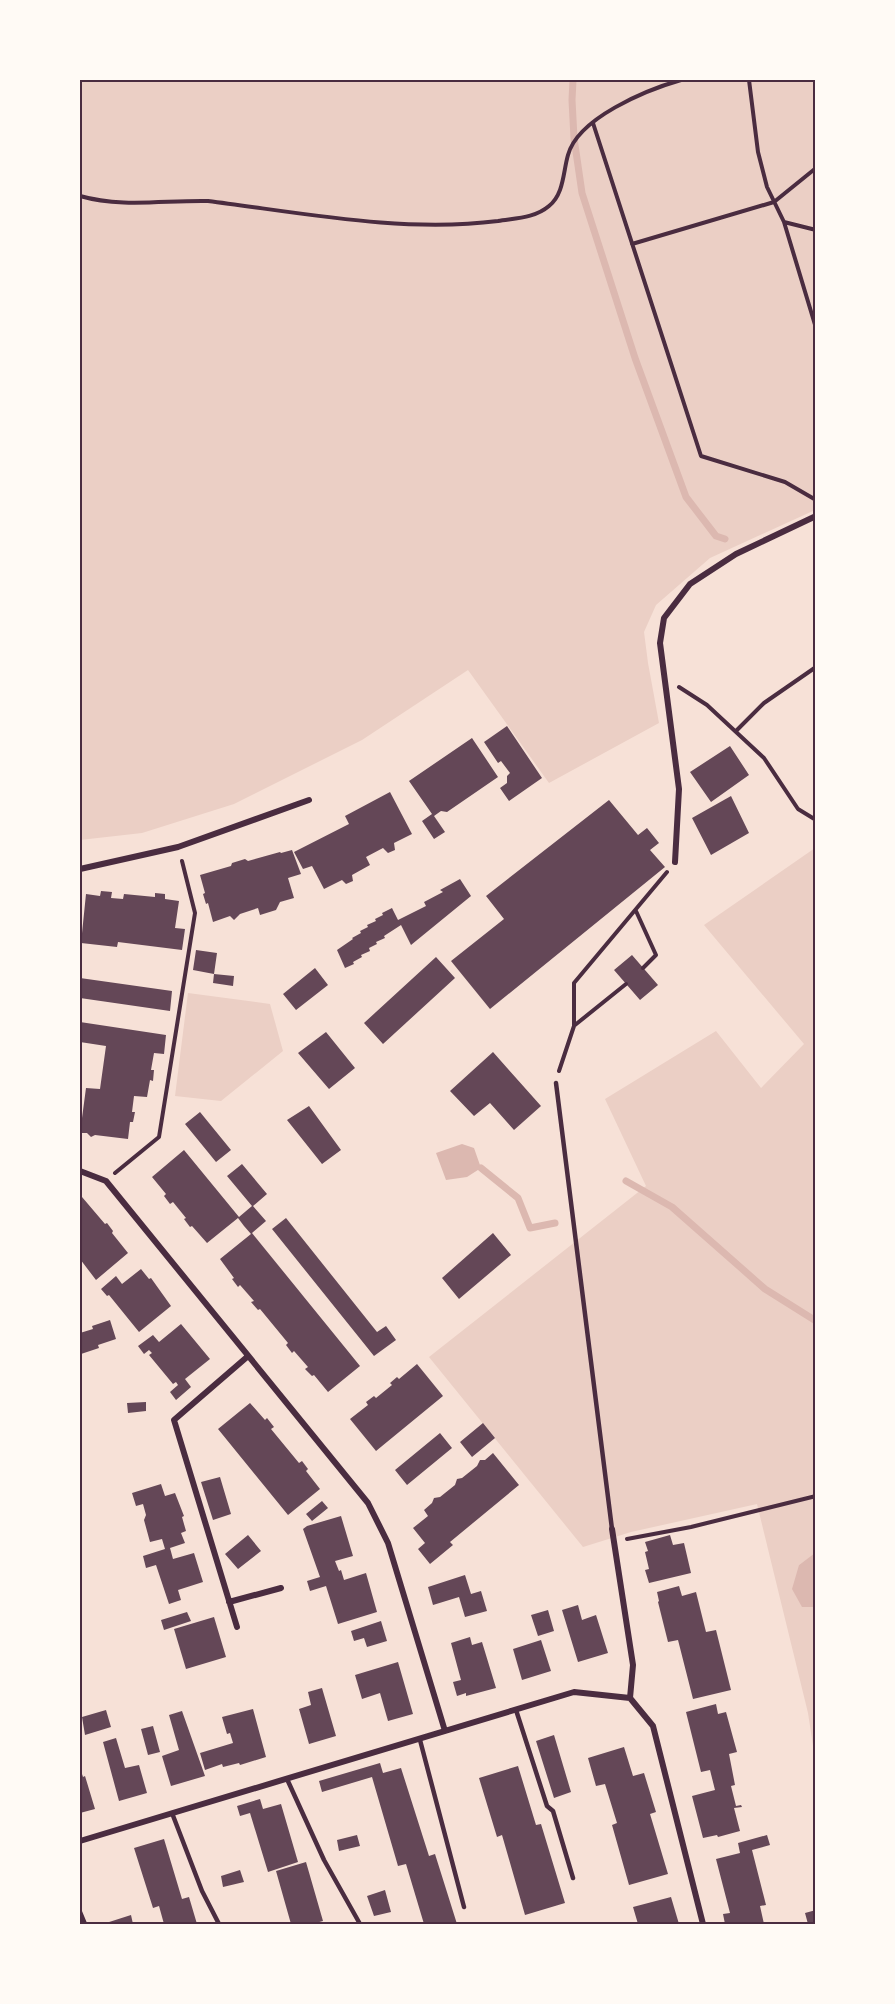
<svg xmlns="http://www.w3.org/2000/svg" width="895" height="2004" viewBox="0 0 895 2004" font-family="'Fira Sans Condensed',sans-serif">
<style>
.green{fill:#ebcfc5}
.water{fill:#dcb8b0}
.lines{fill:none;stroke-linecap:round;stroke-linejoin:round}
.stream{stroke:#dcb8b0;stroke-width:7}
.building{fill:#644757}
.path{stroke:#4a2c40;stroke-width:4}
.service{stroke:#4a2c40;stroke-width:4.5}
.minor{stroke:#4a2c40;stroke-width:6}
.neatline{fill:none;stroke:#4a2c40;stroke-width:2}
</style>
<rect width="100%" height="100%" fill="#f7e1d7"/>
<path class="green" d="M80,80H815V510L710,558L656,605L644,632L648,663L659,723L549,783L468,670L362,740L234,804L142,833L80,840Z
M815,848L816,1553L799,1565L802,1606L815,1607V1759L808,1713L757,1504L631,1532L583,1547L429,1357L646,1186L605,1099L716,1031L761,1088L804,1044L704,925Z
M188,993L270,1004L283,1051L221,1101L175,1096Z"/>
<path class="water" d="M462,1144L474,1148L481,1168L467,1177L446,1180L436,1153Z
M815,1553V1607H802L792,1589L799,1565Z"/>
<g class="lines">
<path class="stream" d="M573,80L572,100L574,138L582,193L635,358L686,497L716,536L725,539
M481,1168L518,1198L530,1228L555,1223
M626,1181L672,1207L765,1289L816,1321"/>
</g>
<path class="building" d="M507,726L542,778L509,801L500,788L507,783V776L510,773L501,761L498,763L484,742Z
M472,738L498,777L447,812L441,811L434,816L445,832L434,839L422,821L432,814L409,781Z
M730,746L749,775L711,802L690,772Z
M390,792L412,834L394,843L395,850L388,853L383,848L366,857L370,865L352,875L353,881L346,884L342,880L324,889L312,866L303,869L294,852L349,824L345,816Z
M731,796L749,833L711,855L692,818Z
M609,800L638,835L647,828L659,843L650,850L665,867L490,1009L451,961L504,919L486,896Z
M292,850L301,874L288,878L294,898L280,902L276,910L260,915L258,908L240,914L234,920L230,916L213,922L208,903L206,904L203,894L205,893L200,875L231,866L232,863L245,859L248,861L280,852L281,853Z
M460,879L471,896L411,945L401,925L384,936L385,938L376,942L377,944L369,948L370,951L361,955L362,957L353,962L354,964L345,968L337,950L353,939L352,938L361,933L360,931L368,927L367,925L376,921L375,919L383,915L382,913L392,908L398,920L426,906L424,902L443,892L440,890Z
M101,891L112,892L111,898L123,899L124,894L155,897V893L165,894V899L179,901L175,928L185,929L182,950L118,942L117,947L81,943L86,894L100,896Z
M196,950L217,953L214,974L193,970Z
M632,955L658,985L640,1000L614,970Z
M436,957L455,978L383,1044L364,1023Z
M315,968L328,985L296,1010L283,994Z
M214,974L234,976L233,986L213,983Z
M80,978L172,991L170,1011L80,998Z
M80,1022L166,1035L164,1054L154,1053L151,1070H154L153,1081L150,1080L147,1097L134,1096L132,1112H135L133,1122H130L128,1139L95,1135L91,1137L87,1133H80L86,1088L100,1089L106,1046L80,1042Z
M326,1032L355,1068L329,1089L298,1053Z
M493,1052L541,1106L514,1130L490,1103L474,1116L450,1091Z
M309,1106L341,1150L322,1164L287,1120Z
M200,1112L231,1150L216,1162L185,1124Z
M184,1150L239,1217L252,1206L227,1176L242,1164L267,1194L253,1206L266,1221L252,1233L360,1366L328,1392L314,1375L312,1376L305,1369L308,1367L294,1351L292,1353L286,1345L288,1343L260,1309L258,1310L251,1302L254,1301L240,1285L238,1287L232,1279L234,1278L220,1259L251,1234L244,1226L238,1218L207,1243L192,1226L190,1227L184,1219L186,1218L173,1202L170,1204L164,1196L166,1194L152,1177Z
M80,1196L82,1197L105,1224L107,1223L113,1231L112,1233L128,1253L96,1280L80,1259Z
M286,1218L377,1332L386,1326L396,1340L374,1356L272,1229Z
M493,1233L511,1255L459,1299L442,1278Z
M141,1269L149,1279L151,1278L171,1306L139,1332L109,1295L107,1296L101,1289L116,1276L122,1284Z
M110,1320L116,1339L98,1345L99,1348L81,1354L80,1333L93,1329L92,1326Z
M181,1324L210,1359L185,1379L191,1387L176,1400L170,1392L178,1385L176,1382L173,1384L149,1355L152,1353L149,1350L144,1354L138,1346L153,1335L159,1342Z
M417,1364L443,1396L376,1451L350,1419L368,1405L366,1402L374,1396L376,1398L392,1385L390,1383L397,1377L399,1379Z
M146,1402V1411L128,1413L127,1403Z
M250,1403L265,1420L267,1418L274,1427L271,1429L299,1463L302,1461L308,1469L306,1471L320,1489L288,1515L218,1429Z
M483,1423L495,1438L472,1457L460,1442Z
M440,1433L452,1448L407,1485L395,1470Z
M493,1453L519,1485L450,1542L453,1545L430,1564L418,1549L425,1543L413,1528L428,1516L424,1510L432,1503L434,1498L440,1497L455,1485L457,1479L462,1478L477,1466L480,1460H485Z
M220,1477L231,1514L213,1520L201,1482Z
M161,1484L165,1496L175,1493L184,1516L182,1517L186,1531L181,1533L185,1543L170,1548L173,1559L194,1553L203,1582L178,1590L181,1600L169,1604L156,1565L146,1568L143,1556L165,1549L162,1539L150,1542L144,1520L146,1515L143,1504L136,1506L132,1493Z
M322,1501L328,1508L312,1521L306,1514Z
M341,1516L353,1556L335,1561L339,1571L341,1570L344,1580L366,1573L377,1612L338,1624L326,1586L310,1591L307,1581L320,1577L303,1529L307,1526Z
M248,1535L261,1551L238,1569L225,1554Z
M670,1535L673,1545L684,1543L691,1573L649,1583L645,1570L649,1569L645,1552L648,1551L645,1542Z
M465,1575L471,1594L481,1591L487,1611L465,1617L459,1597L433,1605L428,1587Z
M679,1586L682,1596L696,1592L706,1632L716,1630L731,1690L693,1699L678,1640L668,1642L658,1602L659,1601L657,1592Z
M578,1605L582,1620L596,1615L608,1653L578,1662L562,1610Z
M548,1610L554,1631L538,1636L531,1615Z
M187,1612L191,1621L164,1630L161,1620Z
M214,1617L226,1657L186,1669L174,1629Z
M381,1621L387,1641L367,1647L364,1638L354,1641L351,1631Z
M470,1637L472,1645L482,1642L496,1688L466,1696V1693L457,1696L453,1682L461,1680L451,1643Z
M541,1640L551,1671L522,1680L513,1649Z
M398,1662L413,1714L388,1721L380,1693L362,1699L355,1675Z
M322,1688L336,1736L309,1744L299,1709L311,1705L308,1692Z
M716,1704L718,1714L726,1712L737,1752L729,1754L735,1785L731,1786L736,1806L741,1805L742,1807L734,1808L740,1831L718,1837L717,1835L703,1838L692,1796L715,1790L710,1770L701,1772L686,1712Z
M253,1709L266,1757L240,1765L239,1763L223,1767L222,1764L205,1770L200,1753L233,1743L230,1733L227,1734L222,1717Z
M106,1710L111,1727L85,1735L82,1717Z
M182,1711L205,1776L171,1786L162,1756L179,1750L169,1715Z
M153,1726L160,1752L148,1755L141,1729Z
M554,1735L571,1792L554,1798L536,1741Z
M116,1738L125,1768L139,1765L147,1793L119,1801L103,1742Z
M624,1747L633,1776L644,1773L656,1812L650,1814L668,1874L629,1885L612,1825L617,1823L605,1784L596,1786L588,1758Z
M380,1763L383,1773L401,1768L429,1856L435,1854L457,1924H424L406,1864L398,1866L372,1777L322,1792L319,1781Z
M518,1766L536,1825L541,1824L565,1903L525,1915L502,1835L497,1837L479,1778Z
M80,1768L83,1777L85,1776L95,1809L80,1813Z
M260,1799L263,1809L281,1804L298,1862L268,1872L250,1813L240,1816L237,1806Z
M357,1835L360,1846L339,1851L337,1840Z
M767,1835L770,1845L752,1850L766,1905L760,1906L764,1924H725L723,1914L730,1913L716,1859L740,1853L738,1843Z
M164,1839L182,1899L189,1897L197,1924H164L159,1906L153,1908L134,1848Z
M306,1862L323,1921L312,1924H291L276,1871Z
M240,1870L244,1882L223,1887L221,1876Z
M385,1890L391,1912L374,1916L367,1896Z
M671,1897L679,1924H638L633,1907Z
M816,1910V1924H808L805,1913Z
M131,1915L133,1924H106V1923Z"/>
<g class="lines">
<path class="path" d="M749,80L758,152L767,187L784,222L816,328
M593,123L701,456L785,482L816,500
M80,196C122,208 165,200 208,201C303,213 403,233 498,221C516,218 535,218 549,206C564,194 563,172 568,155C578,118 646,90 681,80
M784,222L816,230
M632,244L774,202L816,168
M679,687L707,705L764,758L798,809L816,820
M736,731L764,703L816,667
M636,911L656,955L643,968
M575,1025L626,984
M559,1071L574,1026V983L667,872
M115,1173L159,1137L195,913L182,861
M627,1539L691,1527L816,1496"/>
<path class="service" d="M556,1083L612,1529
M516,1710L547,1806L553,1811L573,1878
M420,1740L464,1907
M287,1779L324,1860L360,1924
M172,1813L202,1891L219,1924
M80,1912L85,1924"/>
<path class="minor" d="M675,862L679,789L660,643L664,618L690,584L736,554L816,516
M80,869L178,847L309,800
M80,1171L106,1181L368,1503L388,1543L445,1731
M612,1529L633,1665L630,1698L653,1726L703,1924
M229,1602L281,1588
M237,1627L174,1420L247,1357
M80,1841L574,1692L630,1698"/>
</g>
<rect width="895" height="2004" fill="none" stroke="#fffaf5" stroke-width="162"/>
<rect x="81" y="81" width="733" height="1842" class="neatline"/>
</svg>
